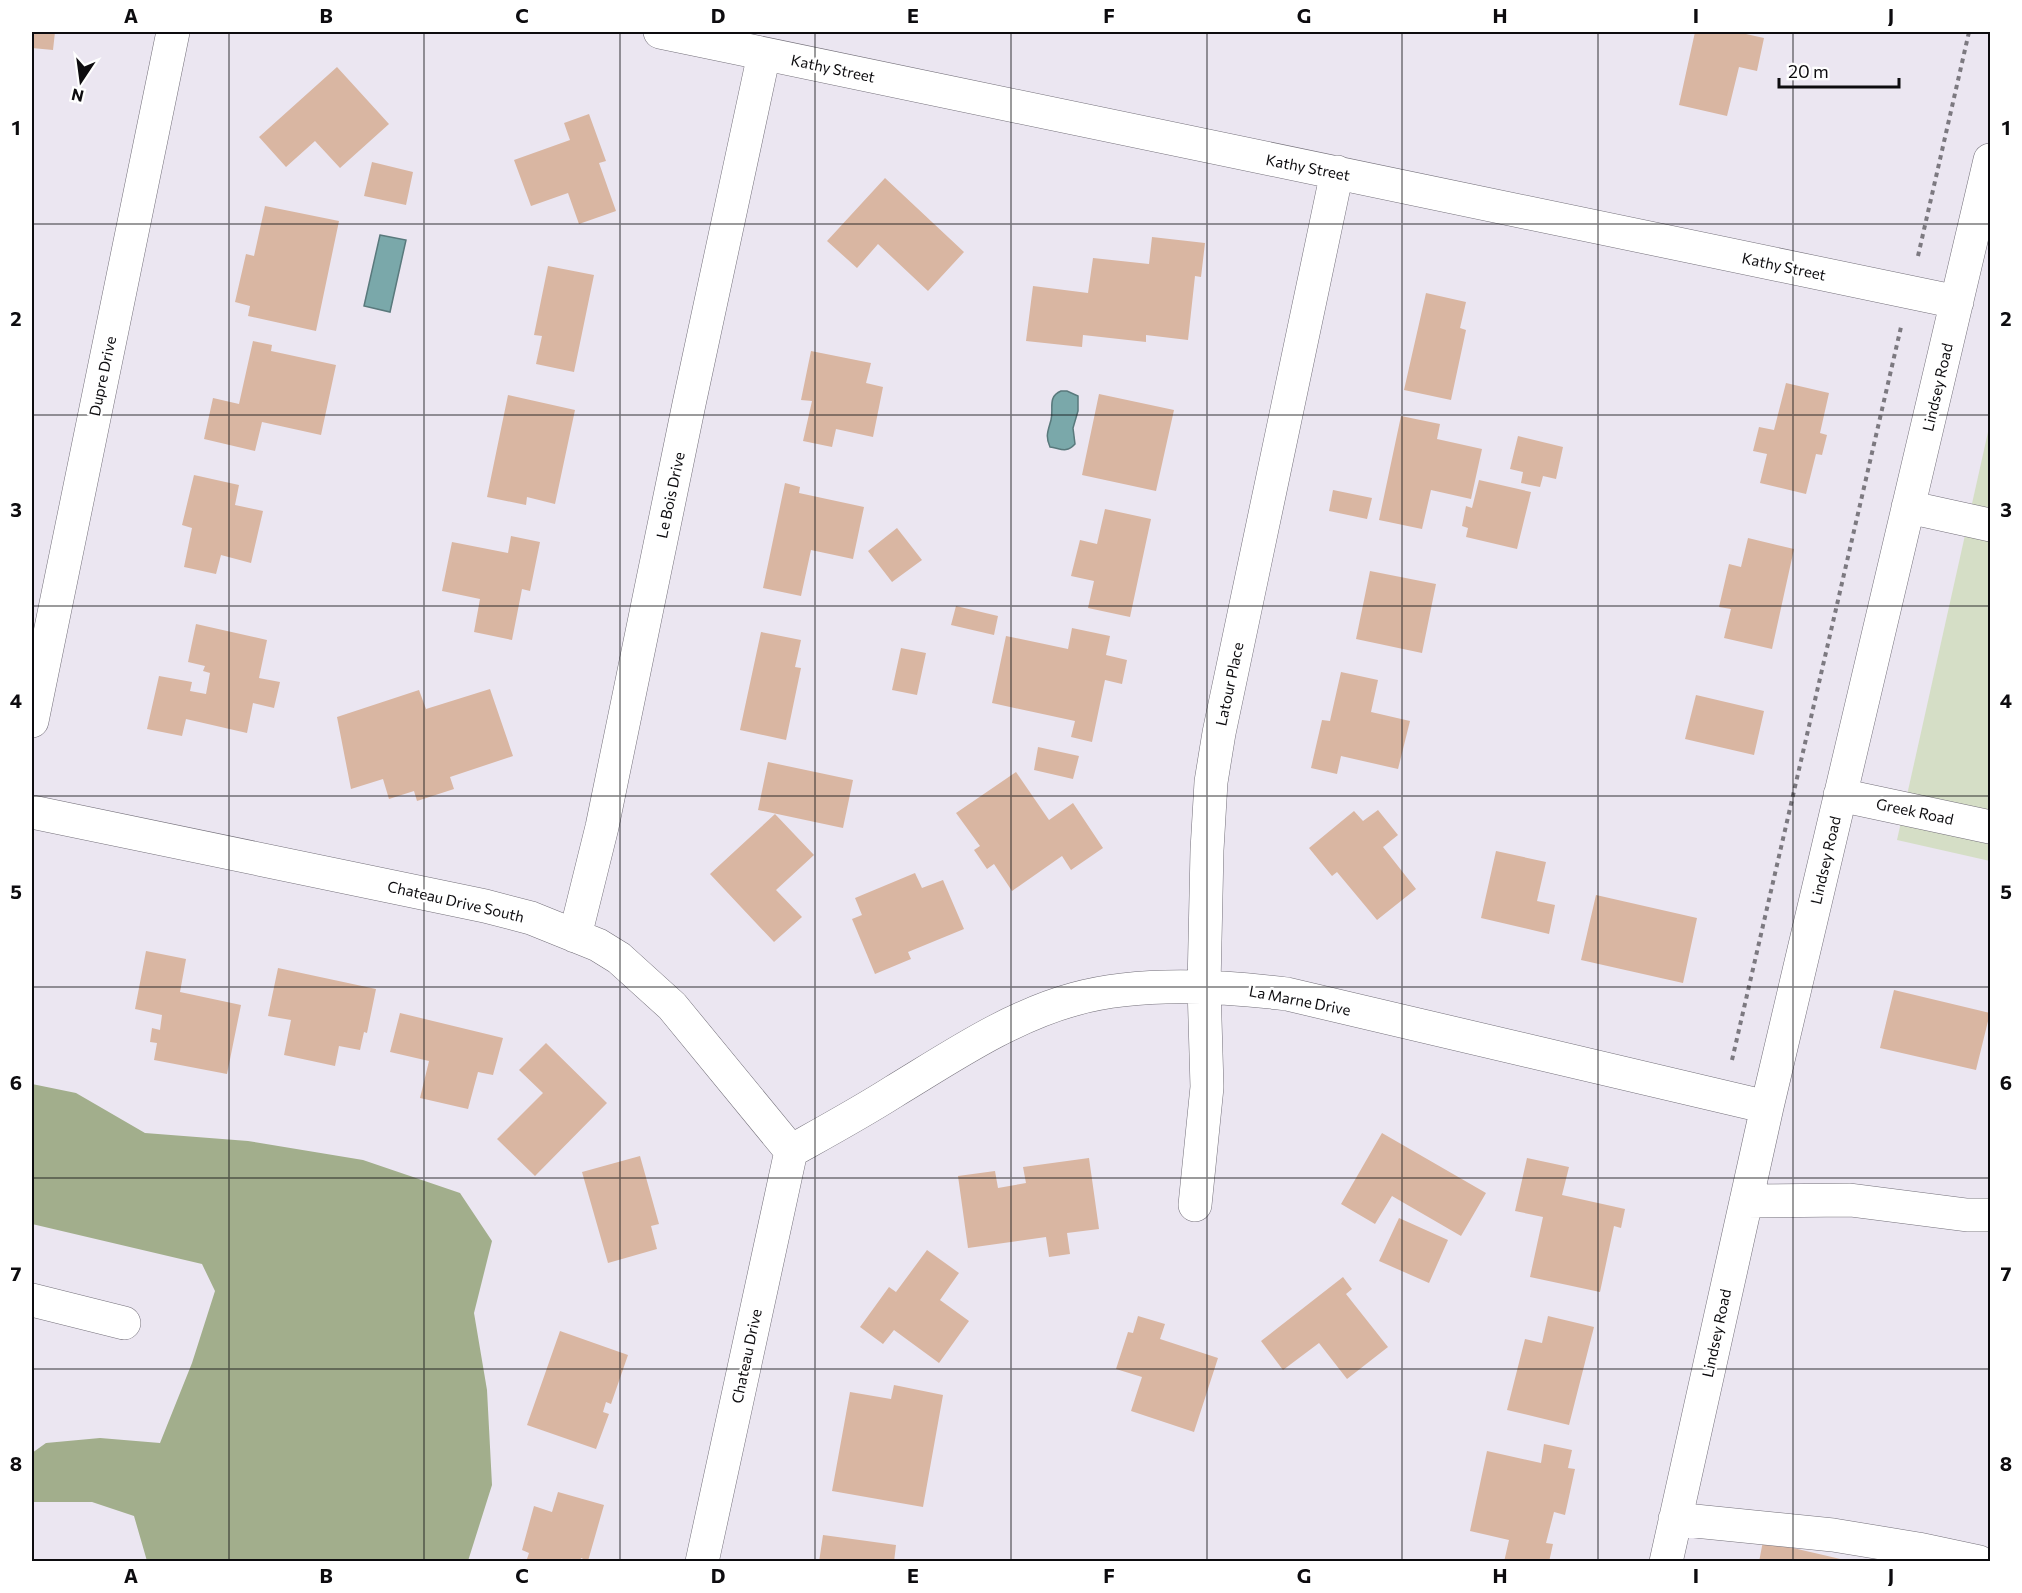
<svg xmlns="http://www.w3.org/2000/svg" width="2022" height="1593" viewBox="0 0 2022 1593" font-family="Commissioner,sans-serif">
<style>
.green{fill:#d5dec6}
.forest{fill:#a2ae8c}
.water{fill:#7aa8aa;stroke:#59797c;stroke-width:1.5}
.building{fill:#d9b6a2}
.lines{fill:none;stroke-linecap:round;stroke-linejoin:round}
.minor-casing{stroke:#74707a;stroke-width:34}
.path{stroke:#7c7980;stroke-width:4;stroke-dasharray:4.5 4.5;stroke-linecap:butt}
.minor{stroke:#fff;stroke-width:33}
.grid{fill:none;stroke:#0d0c0f;stroke-width:1.5;stroke-opacity:0.55}
.labels{text-anchor:middle;dominant-baseline:central;stroke-width:5;stroke-linejoin:round;paint-order:stroke}
.street-label{font-size:15px;fill:#0d0c0f;stroke:#fff}
.neatline{fill:none;stroke:#0d0c0f;stroke-width:2}
.grid-label{font-size:20px;text-anchor:middle;font-weight:bold;fill:#0d0c0f}
</style>
<rect width="100%" height="100%" fill="#ebe6f1"/>
<path class="green" d="M1990,423V861L1897,840Z"/>
<path class="forest" d="M32,1084L76,1093L145,1133L248,1141L363,1160L460,1193L492,1241L474,1313L487,1390L492,1485L468,1561H147L134,1516L92,1502H32V1453L46,1443L100,1438L160,1443L192,1363L215,1291L202,1264L32,1224Z"/>
<path class="water" d="M380,235L406,240L390,312L364,306Z
M1061,391H1067L1078,396V411L1073,428L1075,444C1066,454 1060,448 1050,447C1045,436 1048,431 1051,420C1054,408 1047,397 1061,391Z"/>
<path class="building" d="M32,32H55L53,50L32,48Z
M1695,32H1737L1764,38L1757,71L1739,67L1727,116L1679,105Z
M337,67L389,124L340,168L315,141L286,167L259,137Z
M589,114L606,161L599,163L616,211L579,224L568,193L531,206L514,160L570,140L564,123Z
M372,162L413,172L406,205L364,196Z
M885,178L964,252L928,291L878,244L857,268L827,241Z
M265,206L339,221L316,331L248,316L250,306L235,302L246,254L254,256Z
M1152,237L1205,243L1201,277L1195,276L1188,340L1146,335V342L1083,335L1082,347L1026,341L1033,286L1088,293L1093,258L1149,264Z
M548,266L594,275L574,372L536,364L542,336L534,335Z
M1426,293L1466,302L1460,328L1466,330L1451,400L1404,390Z
M253,341L272,345L271,351L336,365L321,435L262,422L255,451L204,439L213,398L239,404Z
M811,351L871,363L866,383L883,387L873,437L836,429L832,447L803,441L812,401L801,400Z
M1786,383L1829,393L1820,433L1827,435L1822,455L1816,454L1806,494L1760,483L1767,454L1753,451L1759,427L1774,430Z
M1099,394L1174,410L1156,491L1082,475Z
M508,395L575,410L555,504L527,497L526,505L487,497Z
M1401,416L1440,424L1437,439L1482,449L1471,499L1431,490L1422,529L1379,520Z
M1518,436L1563,447L1556,479L1543,476L1540,487L1521,483L1523,472L1510,469Z
M194,475L239,485L235,505L263,511L251,563L221,555L216,574L184,567L192,528L182,525Z
M1479,480L1531,492L1517,549L1466,537L1468,528L1462,526L1466,506L1472,508Z
M785,483L800,487L799,493L864,507L853,559L811,550L801,596L763,588Z
M1333,490L1372,498L1367,519L1329,511Z
M1105,509L1151,519L1130,617L1088,608L1094,581L1071,576L1080,540L1097,544Z
M897,528L922,560L892,582L868,551Z
M511,536L540,542L530,591L522,589L512,640L474,632L480,599L442,591L452,542L508,553Z
M1748,538L1794,549L1772,649L1724,638L1731,609L1719,607L1729,564L1741,567Z
M1370,571L1436,584L1422,653L1356,639Z
M956,606L998,616L994,635L951,625Z
M196,624L267,640L259,678L280,682L274,708L253,703L247,733L186,719L182,736L147,729L159,676L192,682L190,691L206,694L210,673L203,671L205,666L188,662Z
M1072,628L1110,636L1106,655L1127,660L1122,684L1105,680L1092,742L1071,737L1075,721L992,703L1006,636L1068,649Z
M761,632L801,640L795,667L801,668L786,740L740,730Z
M901,648L926,653L917,695L892,690Z
M1341,672L1378,680L1371,712L1410,721L1398,769L1341,756L1337,774L1311,768L1322,720L1330,721Z
M490,689L513,756L450,777L454,789L417,801L414,791L389,799L383,779L351,789L337,717L419,690L426,709Z
M1696,695L1764,711L1754,755L1685,739Z
M1038,747L1079,756L1073,779L1034,770Z
M768,762L853,780L843,828L758,810Z
M1016,772L1049,820L1073,803L1103,848L1071,870L1062,856L1012,891L994,864L987,869L974,850L980,846L956,813Z
M1378,810L1398,835L1383,847L1416,889L1377,920L1337,872L1332,876L1309,848L1354,811L1363,821Z
M775,814L814,855L776,890L802,917L774,942L710,874Z
M1496,851L1546,862L1537,901L1555,905L1549,934L1481,918Z
M915,873L922,888L943,880L964,929L908,952L911,959L875,974L852,919L862,915L855,898Z
M1596,895L1697,918L1683,983L1581,960Z
M146,951L186,959L180,992L241,1005L227,1074L154,1060L157,1043L150,1042L152,1028L160,1030L162,1015L135,1009Z
M278,968L376,989L367,1033L364,1032L360,1050L339,1046L335,1066L284,1055L291,1020L268,1016Z
M1894,990L1990,1013L1976,1070L1880,1048Z
M400,1013L503,1038L493,1075L478,1072L468,1109L420,1098L429,1061L390,1052Z
M546,1043L607,1103L535,1176L497,1139L543,1093L519,1070Z
M1382,1133L1486,1193L1461,1236L1392,1196L1375,1224L1341,1204Z
M640,1156L659,1224L651,1226L657,1249L608,1263L582,1172Z
M1089,1158L1099,1229L1067,1233L1070,1254L1049,1257L1046,1237L968,1248L958,1176L995,1171L998,1188L1026,1183L1023,1167Z
M1527,1158L1569,1167L1562,1195L1625,1209L1621,1228L1614,1226L1600,1292L1530,1277L1543,1217L1515,1211Z
M1399,1218L1448,1240L1429,1283L1379,1261Z
M927,1250L959,1273L940,1300L969,1321L939,1363L894,1330L883,1344L860,1327L889,1287L896,1292Z
M1343,1277L1352,1289L1346,1294L1388,1347L1347,1379L1319,1343L1283,1370L1261,1341Z
M1138,1316L1165,1324L1160,1339L1218,1358L1194,1432L1131,1411L1142,1377L1116,1369L1128,1332L1133,1333Z
M1548,1316L1594,1327L1569,1425L1507,1410L1525,1339L1542,1343Z
M560,1331L628,1355L611,1404L606,1402L603,1412L609,1414L596,1449L527,1425Z
M894,1385L943,1395L923,1507L832,1491L850,1392L891,1399Z
M1544,1444L1572,1450L1568,1468L1575,1469L1565,1515L1554,1512L1546,1543L1553,1544L1549,1562H1504L1509,1540L1470,1531L1487,1451L1541,1463Z
M558,1492L604,1505L588,1561L581,1558L580,1562H526L529,1553L522,1550L534,1506L552,1512Z
M823,1535L896,1545L894,1562H819Z
M1763,1541L1849,1561V1562H1759Z"/>
<g class="lines">
<g class="minor-casing">
<path id="minor" d="M660,32L1957,302
M1908,507L1990,525
M32,721L173,32
M1840,795L1990,827
M32,812L485,906L531,918L598,945L619,958L672,1006L791,1151
M575,936L602,827L689,404L764,54
M791,1151C825,1132 860,1113 893,1092C951,1057 1009,1017 1075,999C1139,981 1222,986 1287,994L1767,1107
M1746,1201L1850,1200L1967,1215H1990
M1195,1205L1207,1087L1204,986L1207,850L1211,782L1219,733L1337,172
M32,1300L124,1323
M1675,1519L1833,1535L1918,1549L1979,1562
M702,1562L791,1151
M1666,1562L1767,1107L1990,160"/>
</g>
<path class="path" d="M1918,256L1969,32
M1732,1060L1901,327"/>
<use href="#minor" class="minor"/>
</g>
<path class="grid" d="M229,32V1562M424,32V1562M620,32V1562M815,32V1562M1011,32V1562M1207,32V1562M1402,32V1562M1598,32V1562M1793,32V1562M32,224H1990M32,415H1990M32,606H1990M32,796H1990M32,987H1990M32,1178H1990M32,1369H1990"/>
<g class="labels">
<g class="street-label">
<text transform="translate(833 68) rotate(12)">Kathy Street</text>
<text transform="translate(1308 167) rotate(11)">Kathy Street</text>
<text transform="translate(1784 266) rotate(12)">Kathy Street</text>
<text transform="translate(102 376) rotate(-78)">Dupre Drive</text>
<text transform="translate(1937 387) rotate(-77)">Lindsey Road</text>
<text transform="translate(670 495) rotate(-78)">Le Bois Drive</text>
<text transform="translate(1229 684) rotate(-78)">Latour Place</text>
<text transform="translate(1915 811) rotate(12)">Greek Road</text>
<text transform="translate(1825 860) rotate(-77)">Lindsey Road</text>
<text transform="translate(456 901) rotate(13)">Chateau Drive South</text>
<text transform="translate(1300 1000) rotate(11)">La Marne Drive</text>
<text transform="translate(1716 1333) rotate(-78)">Lindsey Road</text>
<text transform="translate(746 1356) rotate(-78)">Chateau Drive</text>
</g>
</g>
<rect width="2022" height="1593" fill="none" stroke="#ffffff" stroke-width="66"/>
<g transform="translate(81 81) rotate(193)" stroke="#ffffff" stroke-width="4.5" paint-order="stroke">
<path d="M0-4.5L10 22L0 15L-10 22Z" fill="#0d0c0f"/>
<text y="-9" font-size="16" font-weight="bold" text-anchor="middle" fill="#0d0c0f">N</text>
</g>
<path d="M1779 78v9h120v-9" fill="none" stroke="#0d0c0f" stroke-width="3"/>
<text x="1788" y="78" font-size="18" fill="#0d0c0f" stroke="#ffffff" stroke-width="4.5" paint-order="stroke">20 m</text>
<rect x="33" y="33" width="1956" height="1527" class="neatline"/>
<g class="grid-label">
<text x="131" y="23">A</text>
<text x="326" y="23">B</text>
<text x="522" y="23">C</text>
<text x="718" y="23">D</text>
<text x="913" y="23">E</text>
<text x="1109" y="23">F</text>
<text x="1304" y="23">G</text>
<text x="1500" y="23">H</text>
<text x="1696" y="23">I</text>
<text x="1891" y="23">J</text>
<text x="16" y="135">1</text>
<text x="2006" y="135">1</text>
<text x="16" y="326">2</text>
<text x="2006" y="326">2</text>
<text x="16" y="517">3</text>
<text x="2006" y="517">3</text>
<text x="16" y="708">4</text>
<text x="2006" y="708">4</text>
<text x="16" y="899">5</text>
<text x="2006" y="899">5</text>
<text x="16" y="1090">6</text>
<text x="2006" y="1090">6</text>
<text x="16" y="1281">7</text>
<text x="2006" y="1281">7</text>
<text x="16" y="1471">8</text>
<text x="2006" y="1471">8</text>
<text x="131" y="1583">A</text>
<text x="326" y="1583">B</text>
<text x="522" y="1583">C</text>
<text x="718" y="1583">D</text>
<text x="913" y="1583">E</text>
<text x="1109" y="1583">F</text>
<text x="1304" y="1583">G</text>
<text x="1500" y="1583">H</text>
<text x="1696" y="1583">I</text>
<text x="1891" y="1583">J</text>
</g>
</svg>
